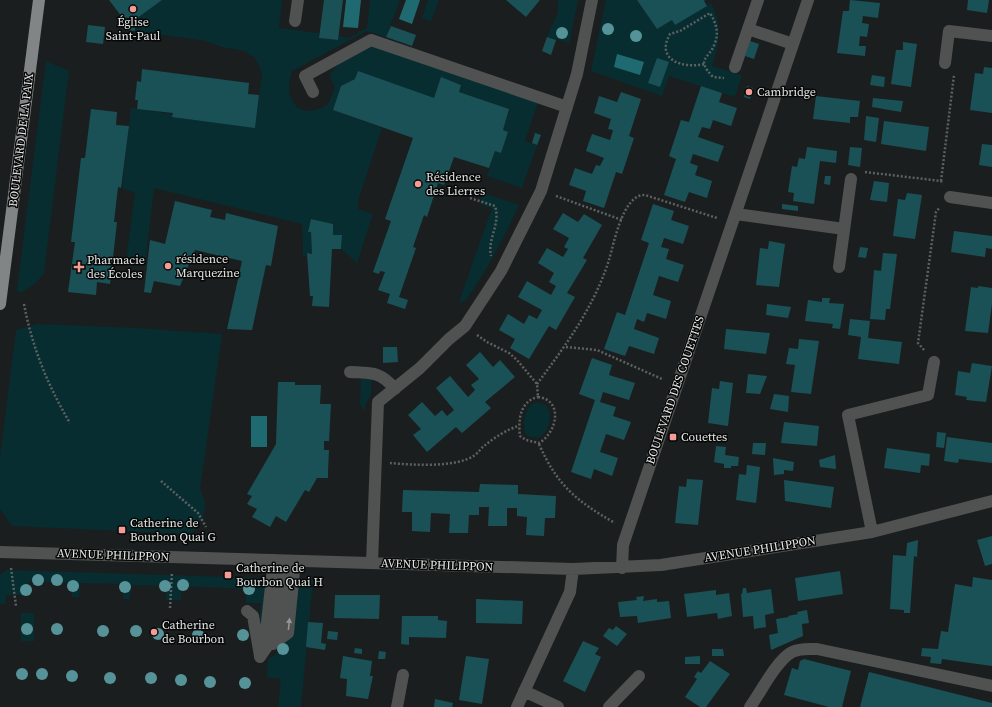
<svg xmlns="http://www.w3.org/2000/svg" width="992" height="707" viewBox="0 0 992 707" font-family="'Source Serif 4',serif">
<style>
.green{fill:#072d30}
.water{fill:#1f6a70}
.building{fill:#1a5156}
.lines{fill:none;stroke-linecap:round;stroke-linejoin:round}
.path{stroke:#5e6161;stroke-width:2.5;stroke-dasharray:2 2;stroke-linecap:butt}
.minor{stroke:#505151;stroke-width:12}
.major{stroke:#828585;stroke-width:12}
.tree{fill:#569399}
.oneway{fill:#939494}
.poi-dot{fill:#f59b96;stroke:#070808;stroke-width:1.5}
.labels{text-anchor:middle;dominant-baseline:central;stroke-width:3;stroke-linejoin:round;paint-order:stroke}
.poi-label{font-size:12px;fill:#e5e7e7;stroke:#070808;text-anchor:start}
.street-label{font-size:12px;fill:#e5e7e7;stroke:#070808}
</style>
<rect width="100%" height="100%" fill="#1b1e1e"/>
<path class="green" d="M162,0H282L279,28L319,33V38L338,40L339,36L349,38L367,28L370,0H400L386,37L367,31L292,71C282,99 299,123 328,104L335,88L330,77C336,60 357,53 372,45L538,102L525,141L537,145L522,188L487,176L495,151L501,153L508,132L503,130L509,109L459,92L461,84L441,78L434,98L355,79L341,86L333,110L382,128L358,201V209L373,214L357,263L341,249L342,235H333V224L311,219L308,232H311L312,254L307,253L306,256H303L302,224L154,188L145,264L126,261L135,193L122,188L131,108L255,127L262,74L259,65L254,57L244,51L222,47L205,41L135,31L136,19Z
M428,0H439L431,21L422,18Z
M558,0H578L569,43L547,37L558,12Z
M606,0H637L657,29L672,20L675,24L711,3C723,25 719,43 712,66L742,75L735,97L669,76L662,96L591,71Z
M46,61L69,71L44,273L37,282L21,293L17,290Z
M483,193L519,205C503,239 487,271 465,301L459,302L492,208L480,204Z
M38,324L137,328L222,334L200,489C210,509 204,517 191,534L12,526L0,509V457L16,330Z
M361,377H372L371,395L366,403L364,411L360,403Z
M538,402L547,406C553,417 550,431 538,438L528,436L525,433C523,422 524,404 538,402Z
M6,570L261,578L266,584L261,629L258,628L261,603H246V589L182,586L181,600H166V586L131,585L130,599H123V584L80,583L79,597H72V583L29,581L28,595H6L5,604H0V575Z
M299,579H313L301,707H278L281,679L267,677L268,659L281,651L288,639Z
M21,613H34V641H21Z"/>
<path class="water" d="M346,0H361L358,28L343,27Z
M406,0H420L412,24L399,19Z
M617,54L644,62L640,75L614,67Z
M267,416V447H251V416Z"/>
<path class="building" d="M109,0H162L136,19L122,17Z
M324,0H343L338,40L319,38Z
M506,0H540L526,17Z
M637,0H705L704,1L707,6L675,25L672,20L657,29Z
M850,0L880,3L878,18L863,16L862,23L869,24L867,37L860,36L859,46H866L865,56L837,53L843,11H849Z
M968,0H989L987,13L967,10Z
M127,22L135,23V31L126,30Z
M88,25L105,27L103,44L86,42Z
M391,26L416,35L412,46L386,37Z
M547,37L556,40L551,55L542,51Z
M750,41L759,44L754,59L745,56Z
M903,42L917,44L911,87L891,84L896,50H903Z
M657,58L669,62L660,87L648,83Z
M984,67L992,68V113L970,110L975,73L983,74Z
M142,69L249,83L248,94L259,95L255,128L172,117L173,113L137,109L138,100H135L137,81L141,82Z
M358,71L434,98L441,77L461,85L459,92L509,109L503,130L508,132L501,153L495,151L489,168L454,157L444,185L438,183L427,217L424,215L413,247L416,248L399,297L408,300L405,309L387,303L390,294L378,290L385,272L380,271L379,274L373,272L391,221L385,219L413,138L333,110L341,86L355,79Z
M872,75L885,77L884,87L870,85Z
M701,86L722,93L719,102L737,108L731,126L713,120L710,129L702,127L698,137L724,146L718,162L693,154L690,163L698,166L695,175L712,181L707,198L689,192L685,202L664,195L676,159L669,156L681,120L689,122Z
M747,86L753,88L750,99L744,97Z
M621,92L641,99L629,136L634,138L622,174L616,172L604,208L583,201L586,191L569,185L575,168L592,174L596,165L600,166L604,158L586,151L589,142L592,134L610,140L613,130L608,129L611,119L594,113L599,96L617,102Z
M816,96L860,101L858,117H850V123L813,119Z
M873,98L903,101L901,112L872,107Z
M91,109L117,112L116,125L129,126L121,188L118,187L114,222H117L110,284L97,282L96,295L68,292L75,242H71L81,158H85Z
M866,116L879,118L876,142L864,140Z
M884,121L929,127L926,151L881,144Z
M535,133L541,135L537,145L532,143Z
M982,144L992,145V167L979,165Z
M807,147L837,151L836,163L820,161L814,204L793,201L794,193L788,192L792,166L797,167L799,158L805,159Z
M850,147L862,148L860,167L848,165Z
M825,176H831L830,185L824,184Z
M874,181L889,183L887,202L870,200Z
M907,193L922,195L915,239L893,236L898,199L905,200Z
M175,201L212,210L210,217L225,220L226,213L278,226L271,266L266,265L252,330L227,329L242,261L195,250L180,286L154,281L151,293L144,292L150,240L165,244Z
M653,204L674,211L671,220L689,226L683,244L664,238L661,247L669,249L666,259L684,265L678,282L659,276L653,295L671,301L666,319L647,313L644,322L637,319L634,329L659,338L654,354L629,346L625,356L604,349L617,312L625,315L649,243L641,240Z
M782,204L798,206V211L782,209Z
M563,213L578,222L584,214L602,225L583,258L587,260L567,293L575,297L556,330L549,326L529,359L510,348L515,339L499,330L508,314L524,324L529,315L537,319L542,310L518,297L527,281L551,295L556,286L549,282L554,273L538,263L547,248L563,257L568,249L564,247L569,238L553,229Z
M311,219L333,224V235H342L341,249H332L329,307L312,306L313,296H310L307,253L312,254L311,232H308Z
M954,231L992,236V249L986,248L985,257L951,252Z
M769,241L785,244L779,287L756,285L760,248L768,249Z
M860,247L868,248L866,258L858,257Z
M883,253L897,254L890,309H886L885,320L870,319L874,270L881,271Z
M978,286L992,288V304L988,333L965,331L971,287L978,288Z
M822,298H830L829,303L844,304L840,329L832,328L833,324L805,321L808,300L822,302Z
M767,304L791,307L788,318L766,315Z
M850,319L870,321L868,338L902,342L899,364L858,359L861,337L848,335Z
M726,329L770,333L766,354L724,349Z
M799,339L819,341L811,394L791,392L795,365L786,364L789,348L798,349Z
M383,347H397L398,362L383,363Z
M480,352L493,367L500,360L515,377L485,402L491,408L476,421L462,433L456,427L427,452L413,435L421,429L408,415L422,402L435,416L442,410L447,416L454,410L436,388L450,376L468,397L475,390L471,385L479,379L466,365Z
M592,358L612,365L609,375L635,383L629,400L603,392L600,402L616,407L613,416L631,422L624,440L606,434L600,452L618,458L612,476L594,469L591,479L571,472L595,400L579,394Z
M972,363L992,366L986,402L966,400L967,397L955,395L958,371L970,373Z
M748,374L767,376L760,394L746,393Z
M720,381L733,383L728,426L708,423L712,388L719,389Z
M278,382H295V385H321L320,404H331L329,441H324V450H329L328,472V478H317L309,492L305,490L286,522L276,516L270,527L252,517L257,509L247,504L252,496L247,494L276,444Z
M774,394L789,396L788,412L770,409Z
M784,422L819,426L817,446L781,443Z
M937,432L946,433L944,448L936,447Z
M947,437L992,443V463L959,459L958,463L944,461Z
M753,443H766L765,455L752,454Z
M716,446L726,447L725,455L739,457L738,466H731V468H724V464L714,462Z
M887,448L930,454L929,466L921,465L920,473L884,468Z
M835,455L836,469L820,467L819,460Z
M773,458L794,462L793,471L784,470V474L774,475Z
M747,465L760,467L756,503L736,500L739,474L746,475Z
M687,479L703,480L698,525L675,523L679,486L686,487Z
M784,480L834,487L831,508L785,501Z
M480,484L518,485V494L556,496L555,518H545L544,536L526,535L527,517L517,516V508H507V526H488L489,507H479V515H469L468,533H449L450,514L431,513L430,532L412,531V512H402L403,490L479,492Z
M992,536V564L985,566L977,540Z
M918,540L917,557L914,556L910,613H904V610L890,609L893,555L906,556L907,543Z
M840,571L843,594L798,601L795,578Z
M973,577L992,580V666L942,659L941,664L930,663L931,657L921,656L922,648L938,649L941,631L948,632L955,584L972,587Z
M743,588H746L747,593L771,589L774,613L765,615L766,627L754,629L753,616L743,617L741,594H742Z
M716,590V595L729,593L732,616L718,619L717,613L687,617L684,594Z
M335,595H380L379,619L334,618Z
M644,596L643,601L657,599V602L669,601L671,618L638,623L637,616L620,617L618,602L637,600L636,597Z
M476,599L523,601L522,624L476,623Z
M807,610L809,623L802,624L803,636L771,650L769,635L778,633L776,619L789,617L788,616L798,614L797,612Z
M402,616H438V620L447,621L446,638L409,637V645L401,644Z
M308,622L323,623L321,643L326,644L325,650L306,647Z
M616,626L627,634L617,646L603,636L609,628L613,630Z
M328,631L338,632L337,640L327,639Z
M583,641L599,648L595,654L601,657L585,692L563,681Z
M355,648L362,649V654L354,653Z
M712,649H723L724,656H712Z
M379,651L386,652L385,659H378Z
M343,656L372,661L370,676H373L368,699L346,696L347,679L340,678Z
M466,656L489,659L482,704L459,700Z
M700,656V664H685V657Z
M804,659L851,671L842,707H829L784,695L792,668L798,670L800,661Z
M710,661L730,674L706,707H700L685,697L697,679L694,677L698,671L701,673Z
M869,672L992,703V707H860Z
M435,699L453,703L452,707H434Z"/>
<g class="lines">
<path class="path" d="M704,64C683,69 655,60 670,34L680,31L710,13C716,23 719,32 715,43C709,60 695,58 713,77L724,78
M865,172L941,181L943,184
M941,181L954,75
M556,196L622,220
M470,198L495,206C501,224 487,239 491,256
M24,304C32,347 48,386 70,423
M477,335L487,342L509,353L517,360L537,384L538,397
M566,347L597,350L662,379
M924,350L918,343L936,212L940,207
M537,384C566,345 594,307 609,260C614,243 623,194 645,195L717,218
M538,397C564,400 557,433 539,443L526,440L520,436C518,420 520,401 538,397Z
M539,444C557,485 576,501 615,523
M390,463C412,465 457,468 475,455C479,452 481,448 484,446C494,438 506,430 518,426
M161,481L198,513L206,527
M11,568L16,606
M170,608L172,572"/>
<path class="minor" d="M295,21L298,0
M748,29L793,44
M945,63L949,31L992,36
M735,67L758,0
M313,92L305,76L371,40L567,107
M950,197L992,203
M736,214L844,229
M839,267L851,179
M350,372C371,373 380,371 395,389
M872,532L848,415L928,395L934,362
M0,552L573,569L661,565L872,532L992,501
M372,563L378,402L420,368L449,339L465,326L501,271L541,191L577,74L592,0
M622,568L623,545L628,530L808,0
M247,611L253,616L260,656
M273,644L288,633L295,561
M264,649L274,560
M260,657L277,632L284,561
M524,691L558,707
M397,707L403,675
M517,707L570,592L573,569
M609,707L639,676
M750,707C761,692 776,661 792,652C800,648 809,649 817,649L992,686"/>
<path class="major" d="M0,304L39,0"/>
</g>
<g class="tree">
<circle cx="608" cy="29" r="6"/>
<circle cx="562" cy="33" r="6"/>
<circle cx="636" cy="36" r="6"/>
<circle cx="38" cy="580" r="6"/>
<circle cx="57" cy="580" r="6"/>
<circle cx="183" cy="585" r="6"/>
<circle cx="73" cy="586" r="6"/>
<circle cx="165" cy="586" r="6"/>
<circle cx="125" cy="587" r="6"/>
<circle cx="249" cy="589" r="6"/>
<circle cx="26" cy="590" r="6"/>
<circle cx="27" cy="629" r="6"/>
<circle cx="57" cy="629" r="6"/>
<circle cx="103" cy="631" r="6"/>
<circle cx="136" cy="631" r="6"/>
<circle cx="158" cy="634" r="6"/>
<circle cx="198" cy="635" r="6"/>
<circle cx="243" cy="635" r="6"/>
<circle cx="283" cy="649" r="6"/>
<circle cx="22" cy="674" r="6"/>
<circle cx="42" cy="674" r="6"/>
<circle cx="72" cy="676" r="6"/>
<circle cx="110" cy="678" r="6"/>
<circle cx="151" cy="678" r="6"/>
<circle cx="181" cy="680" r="6"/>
<circle cx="210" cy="682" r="6"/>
<circle cx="245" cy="683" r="6"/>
</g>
<defs><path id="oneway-solid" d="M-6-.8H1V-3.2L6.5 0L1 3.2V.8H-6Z"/></defs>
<use class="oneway" href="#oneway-solid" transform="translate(289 624) rotate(-84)"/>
<g class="poi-dot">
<circle cx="133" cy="9" r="4"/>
<circle cx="749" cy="92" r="4"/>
<circle cx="418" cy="184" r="4"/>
<circle cx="168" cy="266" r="4"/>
<path d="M77 261h4v4h4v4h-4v4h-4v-4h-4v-4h4z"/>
<rect x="669" y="433" width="8" height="8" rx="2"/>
<rect x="118" y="526" width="8" height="8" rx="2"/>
<rect x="224" y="571" width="8" height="8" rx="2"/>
<circle cx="154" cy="632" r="4"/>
</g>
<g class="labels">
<g class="poi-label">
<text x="133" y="22" text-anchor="middle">Église<tspan x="133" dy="14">Saint-Paul</tspan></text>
<text x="757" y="92">Cambridge</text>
<text x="426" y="177">Résidence<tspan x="426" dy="14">des Lierres</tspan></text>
<text x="176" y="259">résidence<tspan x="176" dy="14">Marquezine</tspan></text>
<text x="87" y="260">Pharmacie<tspan x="87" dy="14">des Écoles</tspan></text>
<text x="681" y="437">Couettes</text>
<text x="130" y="523">Catherine de<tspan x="130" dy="14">Bourbon Quai G</tspan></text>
<text x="236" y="568">Catherine de<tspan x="236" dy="14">Bourbon Quai H</tspan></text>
<text x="162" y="625">Catherine<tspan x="162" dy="14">de Bourbon</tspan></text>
</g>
<g class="street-label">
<text transform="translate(21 140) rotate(-83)">BOULEVARD DE LA PAIX</text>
<text transform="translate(675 390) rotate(-71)">BOULEVARD DES COUETTES</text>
<text transform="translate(760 549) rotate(-9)">AVENUE PHILIPPON</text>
<text transform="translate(113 555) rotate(2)">AVENUE PHILIPPON</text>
<text transform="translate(437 565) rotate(2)">AVENUE PHILIPPON</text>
</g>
</g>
</svg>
